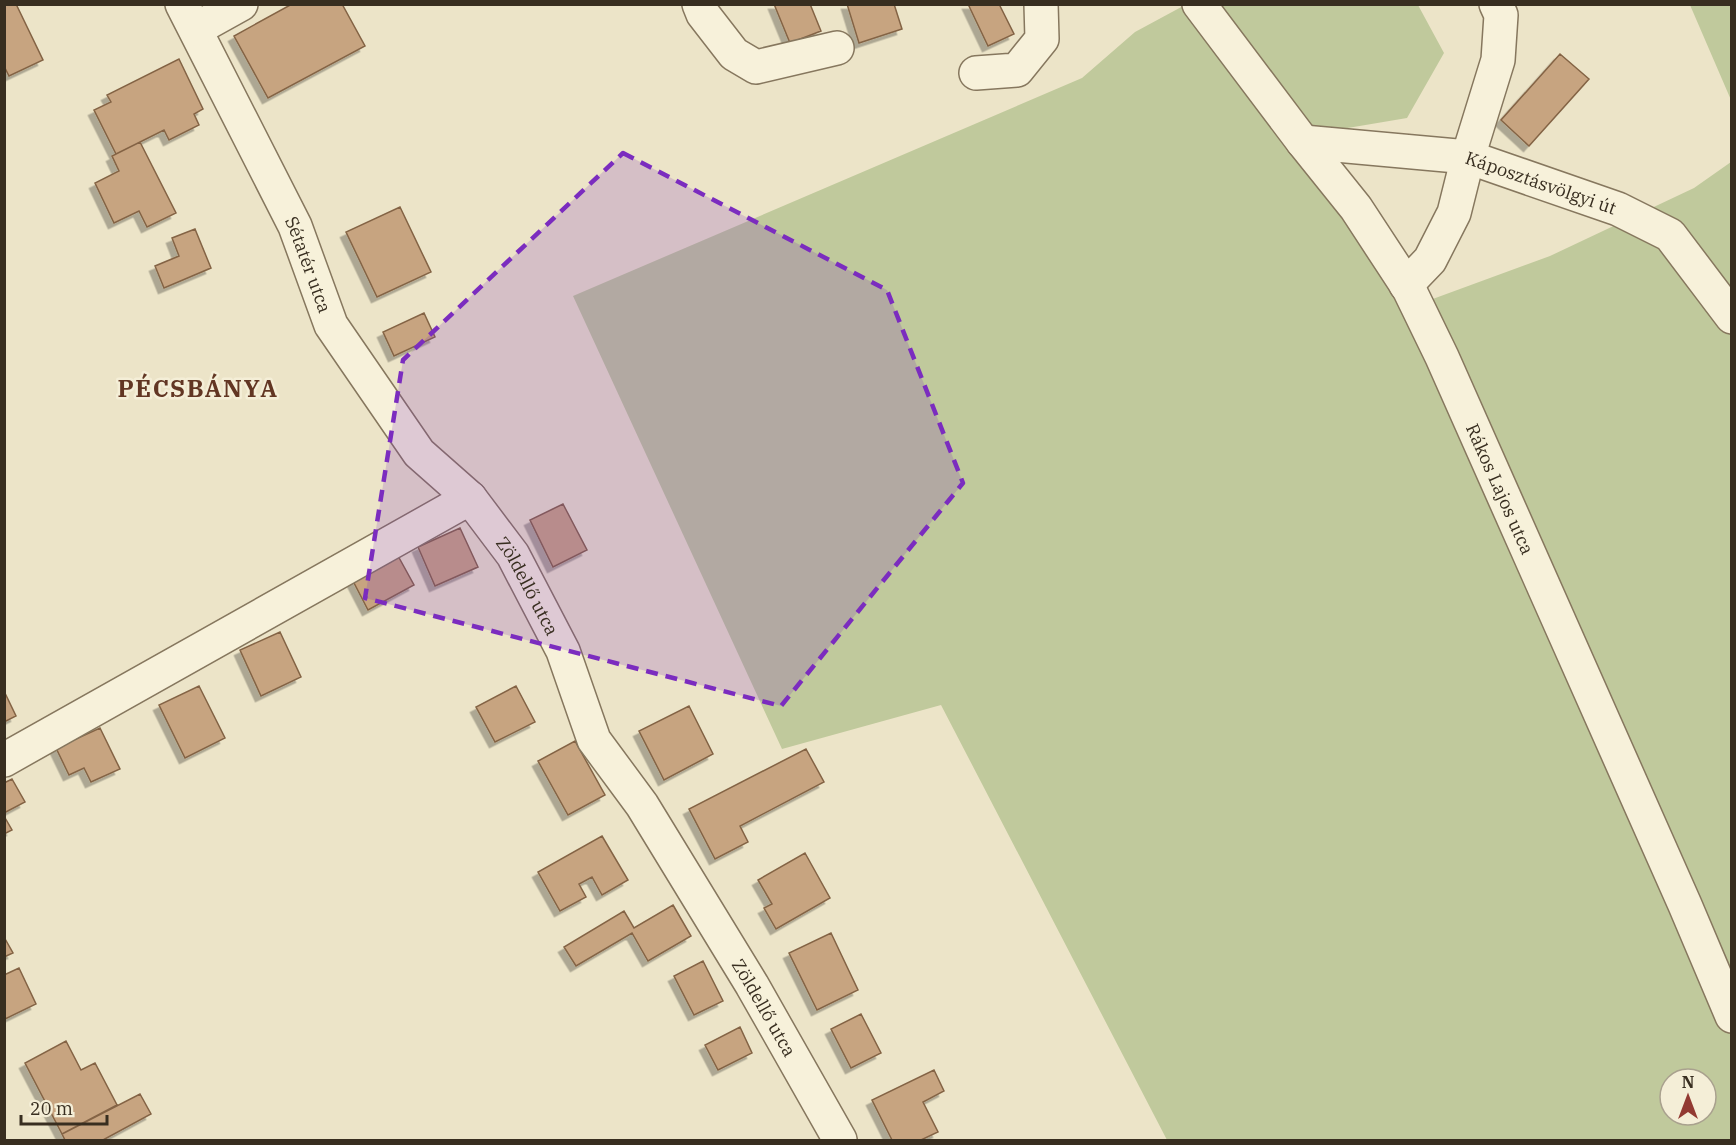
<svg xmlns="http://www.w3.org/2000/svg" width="1736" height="1145" viewBox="0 0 1736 1145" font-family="'IBM Plex Serif',serif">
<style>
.green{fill:#c0c99c;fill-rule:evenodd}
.building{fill:#c7a480;stroke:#846445;stroke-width:1.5;filter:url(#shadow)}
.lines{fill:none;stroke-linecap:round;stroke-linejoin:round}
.minor-casing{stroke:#86775e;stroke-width:36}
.minor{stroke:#f7f1da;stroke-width:33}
.marked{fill:#7b2cbf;fill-opacity:0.2;stroke:#7b2cbf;stroke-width:4.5;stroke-dasharray:12 8;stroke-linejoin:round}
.labels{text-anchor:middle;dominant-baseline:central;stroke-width:5;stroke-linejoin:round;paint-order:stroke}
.street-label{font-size:18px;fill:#382e20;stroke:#f4eed7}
.district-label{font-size:24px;font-weight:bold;letter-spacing:1.5px;fill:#623623;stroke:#f4eed7}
</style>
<defs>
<filter id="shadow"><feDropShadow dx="-5.5" dy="5.5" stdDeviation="0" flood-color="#0004"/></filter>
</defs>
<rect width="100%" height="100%" fill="#ece4c8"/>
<path class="green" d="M1185,5H1418L1444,53L1407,118L1318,133L1430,300L1550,256L1694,188L1731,162V1140H1167L941,705L782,749L573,296L1082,78L1135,32ZM1670,1079H1706V1115H1670Z
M1690,5H1731V100Z"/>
<path class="building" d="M4,4H16L43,60L9,76L4,66Z
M292,4H342L365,46L268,98L234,36Z
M774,4H810L821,31L790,43Z
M847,4H894L902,29L859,43Z
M968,4H999L1014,34L988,46Z
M1560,54L1589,79L1529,146L1501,120Z
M179,59L203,109L194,114L199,125L169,140L164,130L116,154L94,110L111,102L107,95Z
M140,142L176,213L147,227L139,211L114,223L95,183L119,171L112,156Z
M400,207L431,272L377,297L346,232Z
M195,229L211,268L164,288L155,266L179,256L172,238Z
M424,313L435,337L394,356L383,332Z
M563,504L587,550L553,567L530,520Z
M460,528L478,567L435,586L418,547Z
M397,554L414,585L368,610L352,579Z
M280,632L301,677L261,696L240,650Z
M199,686L225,738L185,758L159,705Z
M516,686L535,722L495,742L476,707Z
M4,691L16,716L4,722Z
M689,706L713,754L664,780L639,731Z
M100,728L120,769L91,782L84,768L69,775L56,748Z
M575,741L605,795L568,815L538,761Z
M806,749L824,782L740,826L748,842L715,859L689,809Z
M12,779L25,802L4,813V783Z
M4,816L12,830L4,834Z
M602,836L628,880L602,895L592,877L579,884L586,897L560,911L538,872Z
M805,853L830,898L776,929L764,908L772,904L758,880Z
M673,905L691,936L648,961L632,933L576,966L564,947L624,911L634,928Z
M831,933L858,990L817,1010L789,953Z
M4,937L13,953L4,957Z
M703,961L723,1001L694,1015L674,976Z
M19,968L36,1004L5,1019L4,975Z
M861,1014L881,1053L851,1068L831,1029Z
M740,1027L752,1053L718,1070L705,1045Z
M66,1041L81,1070L95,1063L117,1105L62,1134L25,1063Z
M934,1070L944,1091L923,1102L938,1132L921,1140H892L872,1100Z
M140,1094L151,1114L103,1140H65L62,1134Z"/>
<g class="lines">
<g class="minor-casing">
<g id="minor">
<path id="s1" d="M182,4L295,226L331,325L419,453L470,498"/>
<path d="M699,4L703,14L734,54L756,67L837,48"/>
<path id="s2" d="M1199,4L1303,142L1356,208L1409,289L1442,357L1685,905L1732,1016"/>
<path d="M196,29L241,4"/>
<path d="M976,73L1017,70L1042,39L1041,4"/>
<path id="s3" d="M1303,142L1468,157L1618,209L1670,235L1732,317"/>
<path d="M1406,285L1430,260L1454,213L1468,157L1498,60L1501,15L1496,4"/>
<path id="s4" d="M4,760L470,498L513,555L563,651L594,740L642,805L752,985L840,1140"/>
</g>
</g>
<use href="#minor" class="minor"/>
</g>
<path class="marked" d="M623,153L887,290L963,483L781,706L365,598L403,360Z"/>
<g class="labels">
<g class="street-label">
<text stroke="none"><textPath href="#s3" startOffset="243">Káposztásvölgyi út</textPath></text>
<text stroke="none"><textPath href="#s1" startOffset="290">Sétatér utca</textPath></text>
<text stroke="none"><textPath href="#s2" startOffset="574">Rákos Lajos utca</textPath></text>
<text stroke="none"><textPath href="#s4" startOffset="640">Zöldellő utca</textPath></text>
<text stroke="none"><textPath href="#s4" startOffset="1126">Zöldellő utca</textPath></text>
</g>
<g class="district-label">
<text x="198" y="388">PÉCSBÁNYA</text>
</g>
</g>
<rect width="1736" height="1145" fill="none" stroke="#382e20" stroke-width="12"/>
<g transform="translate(1688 1097)"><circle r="28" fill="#f4eed7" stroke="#a9a18e" stroke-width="1.5"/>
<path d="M0-4.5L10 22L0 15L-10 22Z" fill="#923a32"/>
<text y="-9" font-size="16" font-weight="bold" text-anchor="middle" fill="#382e20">N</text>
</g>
<path d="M21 1115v9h86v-9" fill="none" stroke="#382e20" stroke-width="3"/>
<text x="30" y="1115" font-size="18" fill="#382e20" stroke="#f4eed7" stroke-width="4.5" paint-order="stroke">20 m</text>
</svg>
